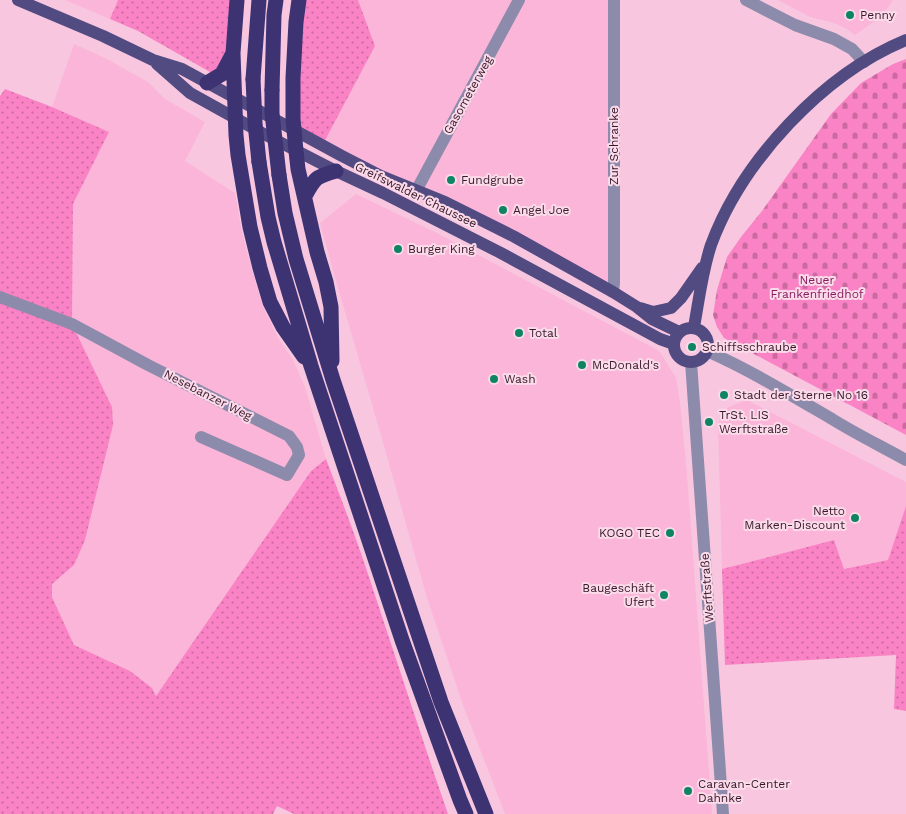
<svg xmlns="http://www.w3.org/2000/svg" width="906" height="814" viewBox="0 0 906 814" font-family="'Work Sans',sans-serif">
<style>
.built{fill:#fbb5d8}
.green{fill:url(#green-dots)}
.cemetery{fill:url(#cemetery-stones)}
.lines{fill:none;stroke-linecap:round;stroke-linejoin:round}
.minor{stroke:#8d8bab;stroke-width:12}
.major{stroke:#514b82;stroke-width:12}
.highway{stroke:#3d3373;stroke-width:15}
.highway-bridge{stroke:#3d3373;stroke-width:15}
.poi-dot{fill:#0e8463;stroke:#fbdaea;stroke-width:2}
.labels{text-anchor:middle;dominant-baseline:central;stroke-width:4;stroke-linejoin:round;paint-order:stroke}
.poi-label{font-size:12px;fill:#37192a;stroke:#fbdaea;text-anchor:start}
.street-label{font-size:12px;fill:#37192a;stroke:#fbdaea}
.park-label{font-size:12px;fill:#881d60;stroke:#fbdaea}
</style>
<defs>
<pattern id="green-dots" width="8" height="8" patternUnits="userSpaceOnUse" patternTransform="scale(1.25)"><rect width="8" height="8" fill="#fa83c5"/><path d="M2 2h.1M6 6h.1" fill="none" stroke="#cb6aa0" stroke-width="1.8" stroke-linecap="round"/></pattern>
<pattern id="cemetery-stones" width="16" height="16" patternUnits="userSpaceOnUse" patternTransform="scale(1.25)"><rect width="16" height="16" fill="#fa83c5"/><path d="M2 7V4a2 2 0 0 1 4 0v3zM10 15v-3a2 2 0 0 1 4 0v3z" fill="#cb6aa0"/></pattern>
</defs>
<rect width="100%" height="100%" fill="#f8c7df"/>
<path class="built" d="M65,0H118L110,19Z
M358,0H614L613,292L322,146L375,46Z
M778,0H893L882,16L855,35L847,29L834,23L810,17Z
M74,44L107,59L148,82L165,99L205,122L185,161L235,193L242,232L253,274L263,306L278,338L293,360L305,387L326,459L311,471L156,696L130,671L74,646L52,597V583L74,565L106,395L72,324L73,204L109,132L52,107Z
M356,194L435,232L650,346L659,351L662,355L676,378L680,402L687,474L712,814H505L463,705L427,598L378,425L334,274L320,223Z
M747,400L906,482V506L888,560L844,569L834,540L722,569L718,423L728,407Z"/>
<path class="green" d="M118,0H231L227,50L215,72H210L138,31L110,19Z
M299,0H358L375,46L322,146L294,131Z
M5,89L52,107L109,132L73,204L72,324L112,407L113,425L85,540L74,565L52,584V597L74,645L130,671L152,688L156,696L311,471L326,459C339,493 352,527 364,562C392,646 419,730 448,814H294L277,806L273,814H0V96Z
M906,506V711L894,709L896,655L725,665L722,569L834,540L844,569L888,560Z"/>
<path class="cemetery" d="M906,59V435L724,338L717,327L713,315L717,290L727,257L741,237L762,211L831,114L861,83L893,64Z"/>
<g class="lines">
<path class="minor" d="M746,0L795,25L834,39L852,49L864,62
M416,191L519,0
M613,292L614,283V0
M0,297L72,324L148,365L289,436L297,447L299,455L287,475L201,437
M707,351C750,370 791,395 832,419C856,434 881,446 906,460
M691,362L723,814"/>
<path class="major" d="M18,0L103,36L153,60L182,69L342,156L381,176L445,202L513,236L613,292L637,307L652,319L679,332
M157,64L190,93L262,133L336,171L383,193L499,252L660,339L674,344
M640,308L653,312L671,308L681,298L702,268
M694,327C699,300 702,272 711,245C742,161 823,74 906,40
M674 345a17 17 0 1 1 34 0a17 17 0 1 1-34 0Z"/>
<path class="highway" d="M237,0L233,53L236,135L238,155L250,227L260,268L270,302L283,327L304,357
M299,0L296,22L293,78V119L296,151L298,169L317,252L326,282L331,307L332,361
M253,79L259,0
M207,83L222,74L232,55
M272,90L274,15L276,0
M259,162L268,217L274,242L311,366L402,640L460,800L466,814
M279,175L285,213L296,259L333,380L441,702L486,814
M305,196C315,178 315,177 336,171"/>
<path class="highway-bridge" d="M253,79L255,123L259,162
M272,90V113L279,175"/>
</g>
<g class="poi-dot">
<circle cx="850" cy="15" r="5"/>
<circle cx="451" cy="180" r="5"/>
<circle cx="503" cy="210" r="5"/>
<circle cx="398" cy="249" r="5"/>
<circle cx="519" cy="333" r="5"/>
<circle cx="692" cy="347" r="5"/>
<circle cx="582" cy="365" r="5"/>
<circle cx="494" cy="379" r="5"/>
<circle cx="724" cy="395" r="5"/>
<circle cx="709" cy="422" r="5"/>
<circle cx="855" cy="518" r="5"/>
<circle cx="670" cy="533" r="5"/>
<circle cx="664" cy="595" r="5"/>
<circle cx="688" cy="791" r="5"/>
</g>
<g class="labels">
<g class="poi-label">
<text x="860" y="15">Penny</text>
<text x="461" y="180">Fundgrube</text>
<text x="513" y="210">Angel Joe</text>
<text x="408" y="249">Burger King</text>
<text x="529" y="333">Total</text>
<text x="702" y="347">Schiffsschraube</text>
<text x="592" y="365">McDonald's</text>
<text x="504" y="379">Wash</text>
<text x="734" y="395">Stadt der Sterne No 16</text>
<text x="719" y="415">TrSt. LIS<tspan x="719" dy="14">Werftstraße</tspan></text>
<text x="845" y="511" text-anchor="end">Netto<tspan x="845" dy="14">Marken-Discount</tspan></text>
<text x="660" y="533" text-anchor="end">KOGO TEC</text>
<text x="654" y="588" text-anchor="end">Baugeschäft<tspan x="654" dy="14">Ufert</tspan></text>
<text x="698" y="784">Caravan-Center<tspan x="698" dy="14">Dahnke</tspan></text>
</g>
<g class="street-label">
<text transform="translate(468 95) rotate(-61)">Gasometerweg</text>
<text transform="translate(614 146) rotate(-90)">Zur Schranke</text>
<text transform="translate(416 195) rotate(26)">Greifswalder Chaussee</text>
<text transform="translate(208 395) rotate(27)">Nesebanzer Weg</text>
<text transform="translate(707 588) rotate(-94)">Werftstraße</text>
</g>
<g class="park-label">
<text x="817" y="280">Neuer<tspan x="817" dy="14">Frankenfriedhof</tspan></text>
</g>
</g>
</svg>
